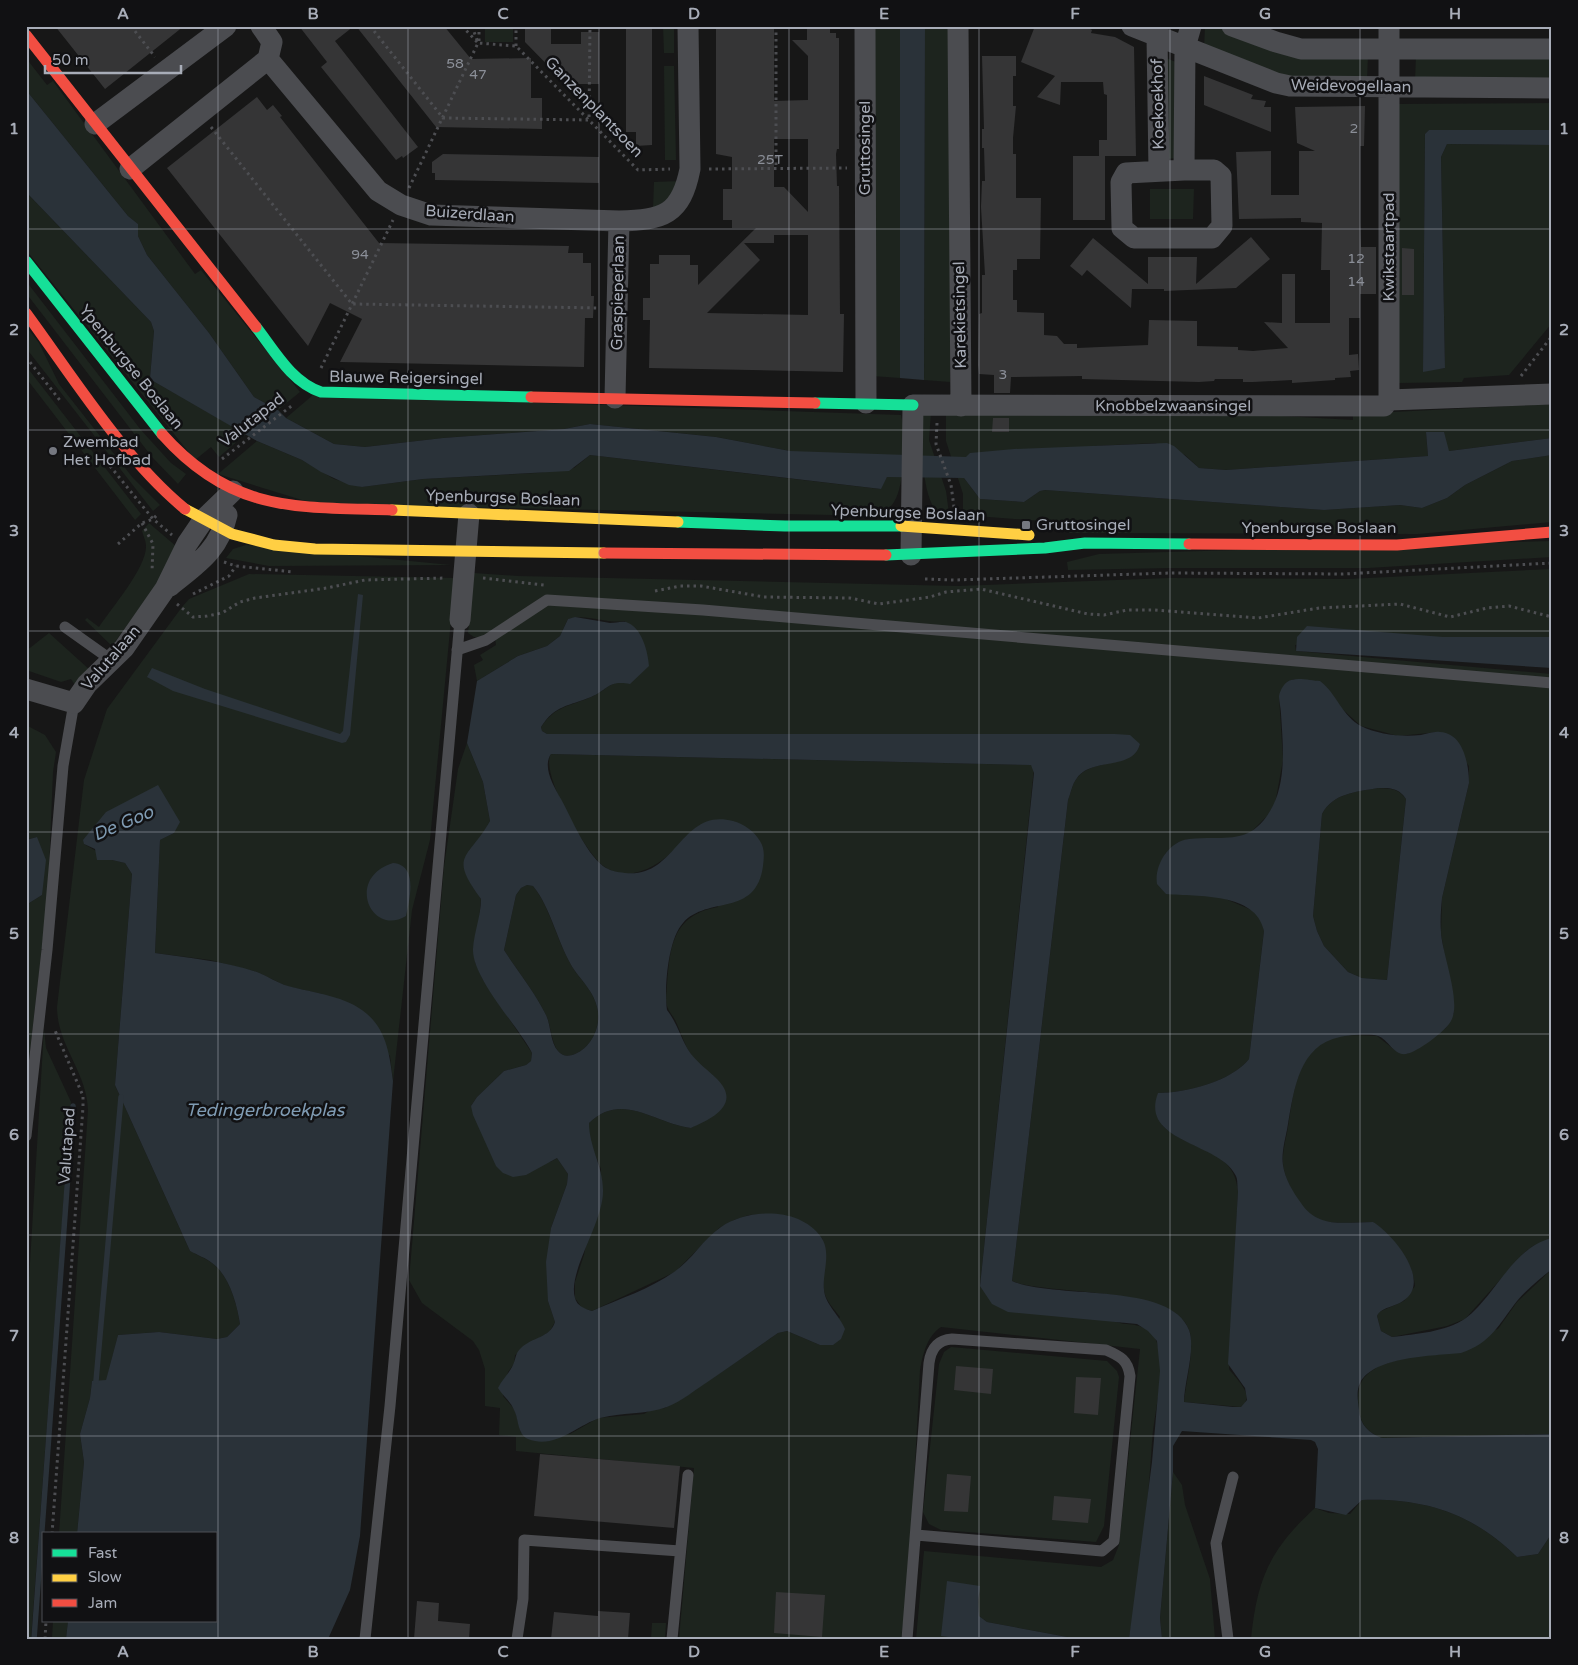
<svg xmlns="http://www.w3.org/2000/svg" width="1578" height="1665" viewBox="0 0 1578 1665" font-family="'Varela Round',sans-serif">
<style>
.green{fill:#1d241e}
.water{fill:#2a3239;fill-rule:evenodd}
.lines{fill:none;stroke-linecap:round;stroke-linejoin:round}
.stream{stroke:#2a3239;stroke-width:5.5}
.building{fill:#353536;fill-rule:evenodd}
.path{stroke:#4d4e52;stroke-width:3;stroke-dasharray:2.5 4;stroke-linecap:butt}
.lane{stroke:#4b4c50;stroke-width:11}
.street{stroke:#4b4c50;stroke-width:21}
.fast{stroke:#16e098;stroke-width:11}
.slow{stroke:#ffcf43;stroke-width:11}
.jam{stroke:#f24e42;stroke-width:11}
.grid{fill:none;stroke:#a8adb8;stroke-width:1;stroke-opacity:0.55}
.poi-dot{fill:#757880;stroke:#111113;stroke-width:2}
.labels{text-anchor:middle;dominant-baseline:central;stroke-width:5;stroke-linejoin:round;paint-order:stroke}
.number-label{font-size:14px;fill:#8b8f98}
.street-label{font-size:16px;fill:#a8adb8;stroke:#111113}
.poi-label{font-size:16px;fill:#a8adb8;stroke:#111113;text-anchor:start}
.water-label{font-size:18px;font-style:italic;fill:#7f9bb3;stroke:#111113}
.neatline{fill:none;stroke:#a8adb8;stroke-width:2}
.grid-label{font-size:16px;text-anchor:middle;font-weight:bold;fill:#a8adb8}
</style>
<rect width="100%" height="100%" fill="#171717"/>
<path class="green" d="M485,26H513V42H485Z
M663,26H674V53H664Z
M870,26H900V378L872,376Z
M925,26H950V382L924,380Z
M1205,26H1221L1275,48L1368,54L1367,82L1288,81L1204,49Z
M1416,54H1552V81L1415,82Z
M1164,57L1178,63V158L1165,159Z
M26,58L47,85L53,81L195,274L201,270L300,392L278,410L254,397L209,333L147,255L138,236V224L128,216L26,90Z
M664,66H674L676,160H665Z
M1552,103V130H1429L1425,134L1423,371L1445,368L1441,157L1447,144L1552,145V323L1509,375L1464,378L1462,382L1399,383L1395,104Z
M680,181L678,193L653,209L654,182Z
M1150,189H1194L1193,219H1150Z
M26,192L151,322L154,331L150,378L153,381L246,434L219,457L211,447L195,460L26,250Z
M26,281L141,430L171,463L186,474L178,484L152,457L26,293Z
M26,326L39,343L59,384L133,478L160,505L153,511L26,348Z
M26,366L141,514L135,520L26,378Z
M313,395L901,415C906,434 905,485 894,502C891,507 885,512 880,516L315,504L218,474L257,441L302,460L334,479L362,487L423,479L537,473L574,468L590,455L880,489L887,477H891L790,451L716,437L590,424L564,429L443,438L365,447L334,444L286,418Z
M1552,404V438L1449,451L1426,433L1428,456L1226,470L1199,468L1185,455L1155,443L1094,446L964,478L980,499L1024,502L1040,491L1045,490L1324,510L1400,505L1422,508L1447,498L1465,485L1512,461L1552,455V522L1418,534L1069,533V523L963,515V494L946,441V414L1178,410L1353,420V414Z
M928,409L931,412L929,440L946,491L950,521C945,518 938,514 934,508C922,489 921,441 920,418Z
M149,523L177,547L165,573L112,646L85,620L87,618L99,627C111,609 147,567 146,546C146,541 143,535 142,531Z
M1552,541V557L1368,568H1171L1068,570L1067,562L1099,554Z
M246,545L451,565L269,566L226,558L233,549Z
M1552,569V637H1443L1295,645L1296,651L1552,674V1238L1533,1246L1525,1252L1465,1319L1447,1326L1392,1337L1381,1331L1377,1316L1379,1312L1404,1301L1415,1286C1412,1257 1392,1241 1373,1222C1358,1222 1328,1225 1316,1219C1300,1210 1285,1182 1283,1164C1282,1152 1286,1139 1288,1127C1293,1097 1296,1054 1328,1040C1342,1033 1362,1036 1377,1036L1396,1051L1407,1054L1446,1028L1454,1013L1441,933L1442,898L1469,783V766L1439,732L1398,736L1361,726L1340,707L1294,679L1287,682L1279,696L1283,760L1275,804L1267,816L1250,833L1233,839H1188L1177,843L1165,854L1228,900L1254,911L1262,921L1264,931L1249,1059C1232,1081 1186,1093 1159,1093L1162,1125C1188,1152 1234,1146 1238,1191L1229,1369C1237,1380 1256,1396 1241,1407L1184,1402C1186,1381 1194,1354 1190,1333C1180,1285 1050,1296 1012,1281L1068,800C1071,793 1072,784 1077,778C1091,758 1134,768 1140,744L1115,734H547L542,731L541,727C556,705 569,707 591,697C602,693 608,684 619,682L625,621C606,624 586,613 568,619L560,636L547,646L518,656L477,681L474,665L483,660L480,655L496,645L495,638L474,637L468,633L474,573L518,576L958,586L1170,578L1348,579Z
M249,574L455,578L430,840L412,910L393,1081L390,1056L322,994L286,986L257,972L210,960L155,953L160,840L174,833L84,844L112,860L125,863L132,874L115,1085L190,1251C197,1255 205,1258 212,1263C229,1275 237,1304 240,1324L227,1337L217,1339L159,1332L118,1335L106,1381H92L90,1398L80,1434L84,1462L77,1534H59L88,1110C87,1072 57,1045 57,1007L84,780L107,709L182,607L189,599Z
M49,633L90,670L75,685L71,679L61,682L26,670V651Z
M26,725L45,735L56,752L53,772L48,894L26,1087V905L42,895L37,837L26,840Z
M467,743L483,782L490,821L485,830L472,886L481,899L475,962L482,978L532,1053L531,1061L526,1065L504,1071L477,1097L471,1106L550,1162L557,1158L568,1174L567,1184L551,1228L548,1301L555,1322L550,1331L515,1355L514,1364L508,1372L503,1396L515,1410L521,1433L570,1434L598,1418L644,1414L652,1409L665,1408L688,1395L778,1333L787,1331L820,1345L840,1317C834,1309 825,1300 824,1290C821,1271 829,1259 822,1238L768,1214L749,1215L734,1220L719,1228L675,1272L592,1311L582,1308L575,1298V1282L584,1255L601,1169L589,1140V1123C622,1091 654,1123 691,1128L725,1104C724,1078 712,1079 697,1062C686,1050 683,1038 677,1024C673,1014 667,1012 666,1000C670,957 666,916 718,907L677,847C660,865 630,884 605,867C587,856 539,772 551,754L1031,765L1034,768L980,1286L1124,1324C1137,1324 1154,1328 1157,1343C1166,1374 1154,1410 1152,1442C1148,1507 1140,1574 1129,1639H1078L987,1622L979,1616L978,1602L980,1592L960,1638L963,1639H916L924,1551L1101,1567L1113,1560L1119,1545L1140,1349L941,1327C927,1336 923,1354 920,1370L909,1577L901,1639H679L694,1468L516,1451V1437L499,1435L500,1408L485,1406V1369L479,1350L473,1341L422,1303L409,1280L444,867L458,769Z
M1378,788C1391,789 1398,788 1406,799L1387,980L1362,978L1348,972L1324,946L1317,931L1313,916L1322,814C1333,793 1356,792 1378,788Z
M527,885L533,886C551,908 558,946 575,971C583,982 594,993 597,1007C602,1025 592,1047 575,1054C568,1057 562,1056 558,1051C551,1042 551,1025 546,1015C535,992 518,972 504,950L516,895L521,888Z
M44,1029L46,1048L71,1102L31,1639H26V1330Z
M1552,1269V1434L1382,1438C1364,1431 1359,1420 1358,1402C1358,1395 1358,1389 1361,1383C1365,1374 1373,1370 1381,1365L1498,1329L1517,1302Z
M951,1347L1107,1361L1117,1371L1119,1377L1104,1526L1096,1542L941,1530L929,1524L923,1512L939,1364L944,1352Z
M1173,1472L1182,1485L1185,1505L1210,1579L1215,1639H1162L1160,1618Z
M1362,1500C1424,1498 1472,1513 1517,1557L1538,1554L1552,1533V1639H1251C1257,1579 1270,1549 1315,1508L1329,1513L1350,1514Z
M53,1621H68L66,1639H52Z
M652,1623H666L665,1639H651Z"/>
<path class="water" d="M900,26H925L924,380L900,378Z
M26,90L128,216L138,224V236L147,255L209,333L254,397L278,410L286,418L334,444L365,447L443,438L564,429L590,424L716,437L790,451L966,457L970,453L1014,449L1167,443L1174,446L1199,468L1226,470L1428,456L1426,432H1444L1449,451L1552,438V455L1512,461L1465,485L1447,498L1422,508L1400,505L1324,510L1045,490L1040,491L1024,502L980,499L964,478L887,477L881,489L590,455L569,471L423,479L362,487L349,485L321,472L302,460L257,441L153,381L150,378L154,331L151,322L26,192Z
M1429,130H1552V145L1447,144L1441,157L1445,368L1423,372L1425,134Z
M358,594L363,595L350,735L346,742L342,743L173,691L147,677L152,668L205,689L340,734L343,731Z
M575,617C587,619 599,621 610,623C615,623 621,621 626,622C642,627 648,652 649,666L630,684C608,680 608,690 591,697C569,706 555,705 541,727L542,731L547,734H1115L1130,735L1140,744C1133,771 1092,757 1077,778C1072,784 1071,793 1068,800L1012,1281C1054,1300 1170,1281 1189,1330C1196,1349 1184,1382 1184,1402L1233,1407H1241L1247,1400L1245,1388L1228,1364L1238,1191C1237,1187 1238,1180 1236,1176C1221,1142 1139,1143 1158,1093C1186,1093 1232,1081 1249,1059L1264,931C1256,892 1198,897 1166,894L1157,884C1154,865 1169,841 1189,839C1222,835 1249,847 1270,811C1287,783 1283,746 1281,714C1281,709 1279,701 1279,696C1280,691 1283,685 1287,682C1295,676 1311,681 1320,681C1337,694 1342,716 1361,726C1379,735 1402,737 1421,735C1427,734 1434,731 1440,732C1464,733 1469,766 1469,783L1442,898C1441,909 1440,921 1441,932C1442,954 1462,1002 1451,1021C1446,1031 1416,1053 1406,1054C1394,1056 1388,1039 1378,1036C1369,1033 1349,1035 1340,1037C1299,1045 1294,1090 1288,1124C1286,1137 1281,1152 1283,1165C1285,1179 1293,1192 1301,1203C1318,1229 1345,1222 1373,1222C1393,1234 1433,1282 1403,1301C1395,1307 1381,1307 1377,1316L1381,1331L1392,1337C1416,1334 1446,1332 1466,1318C1496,1295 1513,1247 1552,1238V1269C1540,1279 1527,1289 1517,1301C1499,1324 1491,1343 1461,1353C1433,1356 1374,1356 1360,1383C1356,1391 1358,1401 1359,1410C1360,1425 1369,1433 1382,1438L1552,1434V1533L1538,1554L1517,1557C1472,1513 1424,1498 1362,1500L1346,1515L1315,1508L1318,1449L1315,1442L1311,1440L1182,1431L1173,1446V1472L1160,1618L1162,1639H1129L1152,1462L1160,1371L1157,1341L1148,1331L1137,1324L1008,1312L992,1304L980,1286L1034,773L1031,765L551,754C542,767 554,787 561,799C573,821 584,850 603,866C610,871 617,872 625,873C677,879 680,807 733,821C744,824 754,831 760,841C765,849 764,857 763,866C756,918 708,895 683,923C668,939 664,989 667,1010C678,1024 681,1040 691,1054C699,1064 708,1070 717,1079C742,1104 712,1119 691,1128C654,1123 622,1091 589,1123C589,1147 603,1166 603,1190C604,1222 567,1272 575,1298C577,1306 585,1309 592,1311C619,1299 650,1289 674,1272C692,1260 703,1239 721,1227C749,1208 800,1207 821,1237C832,1253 822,1273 824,1290C825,1304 840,1316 845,1329L841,1339L833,1345H820L787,1331L778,1333C755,1349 732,1365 709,1381C695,1390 682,1401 667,1407C645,1415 622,1412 600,1418C577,1425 555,1450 528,1439C517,1434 519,1419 514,1410C511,1402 503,1396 498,1388C502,1379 509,1374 513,1365C516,1359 515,1353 521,1348C532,1337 550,1338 555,1322L548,1301L546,1262L551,1228L567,1184L568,1174L557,1158L526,1175L513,1177L503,1173L496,1166L473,1115L471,1106L477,1097L504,1071L526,1065L531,1061L532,1053C518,1026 472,978 473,949C474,932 481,916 481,899C448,854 468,860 490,821L483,782L467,743L477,681L518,656L547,646L560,636L568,619ZM1378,788C1391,788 1399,788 1406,799L1387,980L1362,978L1348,972L1324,946L1317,931L1313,916L1322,814C1333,793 1356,792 1378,788ZM527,885L533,886C551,907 558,946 575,971C583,982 594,993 597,1007C602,1025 592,1047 575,1054C568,1057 562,1056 558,1051C550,1042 551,1025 546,1015C535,992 518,972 504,950L516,895L521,888Z
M1307,626L1443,637H1552V668L1296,651L1297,637Z
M158,785L180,822L174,833L160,840L155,953C189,958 224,961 257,972C268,976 277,983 288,986C314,993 347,996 367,1014C387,1031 390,1057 393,1081L360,1536L350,1590L328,1639H66L68,1621H216V1534H77L84,1462L80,1434L90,1398L92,1381L106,1380L118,1335L159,1332L217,1339L227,1337L240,1324C237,1304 229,1275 212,1263C206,1258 197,1255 190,1251L115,1085L132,874L125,863L112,860H97L95,849L84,844L83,840L106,812Z
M37,837L46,860L42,895L26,905V840Z
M393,863C418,865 410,898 406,916C371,937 345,878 393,863Z
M947,1581L980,1586L978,1602L979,1616L987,1622L1078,1639H963L941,1636Z"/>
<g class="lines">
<path class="stream" d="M96,1381L121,1097
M34,1639L73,1106"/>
</g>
<path class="building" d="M55,26H184L105,89Z
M299,26H354L335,41L418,147L403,158L402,156L396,160L321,67L327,62Z
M356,26H444L471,59L531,58V98H542V129L436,127Z
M525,26H551V44H581V32H599V84H566L525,42Z
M626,26H652V145L636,146V132H626Z
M716,26H774V101L808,100V56L792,40H807V26H830V33H836V38H839V149H837L836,154L837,186H839L840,314H844L843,372L649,368L650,320H643V298H650V264H659V255H690V265H698V285L756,228H732V220H723V189H732V157L716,154ZM774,139H808V212L784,187H774ZM774,235H808V315L707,313L760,260L744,243H774Z
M1035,26H1084L1092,30L1091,33L1115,37L1134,47L1136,156H1099V140H1107V95L1104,94L1103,82H1061L1060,105L1037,97L1055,76L1021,62Z
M982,56H1016V76H1013V106H1016L1013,138V154H1016V198H1041L1040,259H1017V270H1013V300H1017V312L1044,313V335L1057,336L1064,344H1077V348L1148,345L1149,320L1197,321V346L1238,347V350L1253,351L1288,348L1264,322L1282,323V274H1295V323H1330V270H1321L1322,223L1301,222V218L1239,219L1236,152L1271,151V195H1299V151H1315L1297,143L1295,107L1365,106L1364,146H1360V222L1361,247H1376V294H1360V318H1349V355L1358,354L1359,370L1350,371L1351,377L1335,378V380L1292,383V380L1253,382H1243V379H1215L1214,381L1199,382L1082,379V376L1011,377L1010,393H994V375L979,374L978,365L979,314L982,313V275H985L981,207L982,181H985L984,148H982V129H984Z
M1204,76L1253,95L1251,99L1266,101L1264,107H1271V132L1204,105Z
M257,97L267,110L273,105L282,116L280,117L379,243L569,246L568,253H583V263H591V296H594L593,318H585L584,367L340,362L362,319L330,303L308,346L167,168Z
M443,154L599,157V183L435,180V173H432V162Z
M1073,156H1105V220H1073Z
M1251,237L1270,259L1236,288L1164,291V289H1132L1131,308L1087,270L1082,276L1070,266L1093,238L1148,284V257H1197L1196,284Z
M1402,248L1414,249V295H1402Z
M993,418H1009V432H992Z
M956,1366L993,1369L991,1394L954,1390Z
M1076,1377L1101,1378L1098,1415L1074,1413Z
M540,1454L680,1466L674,1528L534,1516Z
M947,1474L971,1476L968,1512L944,1511Z
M1054,1496L1091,1499L1088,1523L1052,1520Z
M776,1592L825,1595L822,1637L774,1633Z
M417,1601L439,1603L438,1621L470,1624L469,1639H414Z
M598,1611L630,1613L628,1639H551L554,1612L598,1616Z"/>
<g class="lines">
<path class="path" d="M131,26L155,57
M370,26L443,118L589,120L590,26
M462,26L478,43
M472,26L478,43
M776,26V168
M479,41V26
M516,46V26
M211,127L352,304L600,308
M709,169L847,168
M409,188L478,43L516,46L638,170L670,169
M26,357L62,403
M321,368L393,220
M1521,376L1552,336
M937,423L936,444L951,485L954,507
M222,459L294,404
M110,466L153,519L172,535
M142,523L153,544L152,572
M118,544L142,523L153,519L158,514
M224,562L236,566L294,572
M483,578L544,585
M925,579L954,580L1170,573L1343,574L1552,563
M655,591L680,586H701L764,597L850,598L879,604L930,597L946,592L981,589L1088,614L1104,615L1127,610H1154L1258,618L1319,608L1400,604L1450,617L1487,608L1509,606L1552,617
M193,594L229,576L236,566
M177,604L193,617L207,616L222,613L240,602L255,598L327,588L365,580L445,578
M52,1534L83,1107V1096L54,1028
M45,1639L46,1621"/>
<path class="lane" d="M65,627L110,659
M457,650L486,640L547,600L703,610L1552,683
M26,1136L47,950L63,766L74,703
M365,1639L390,1406L460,620
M517,1639L523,1599L524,1540L680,1551
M672,1639L688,1475
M907,1639L929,1363C931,1349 937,1340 952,1339L1106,1350C1120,1356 1128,1360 1130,1376L1114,1541L1102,1551L916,1535
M1228,1639L1216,1543L1233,1477"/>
<path class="street" d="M261,26L272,42L268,59L378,191L401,205L431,215L619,221
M865,26L866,403
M958,26L961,406
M1132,26L1276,83L1290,86L1552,88
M1152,26L1157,36L1159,171
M1232,26L1276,42L1301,49H1552
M95,124L226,26
M130,169L268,59
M1184,170H1214L1221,176L1222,226L1212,238H1134L1122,228L1121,182L1126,173Z
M1184,170L1185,47L1191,26
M615,398L619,221C663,220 681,215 690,169L688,26
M1389,400L1552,394
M911,555L913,405L1384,406L1389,400V26
M170,586C197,564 219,551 227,515
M460,620L469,514
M26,689L74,703L87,684L124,648L165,589L187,544L204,519L233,491"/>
<path class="fast" d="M26,261L162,434
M256,327C274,350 291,382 321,392L531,397
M815,403L913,405
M678,522L785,526H901
M886,555L1045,548L1085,543L1189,544"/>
<path class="slow" d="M185,509L232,534L274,545L315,549L604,553
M392,510L678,522
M901,526L1029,535"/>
<path class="jam" d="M26,35L256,327
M26,313C73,377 124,459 185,509
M531,397L815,403
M162,434C232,513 296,507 392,510
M1189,544L1397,545L1552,532
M604,553L886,555"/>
</g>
<path class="grid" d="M218,26V1639M408,26V1639M599,26V1639M789,26V1639M979,26V1639M1170,26V1639M1360,26V1639M26,229H1552M26,430H1552M26,631H1552M26,832H1552M26,1034H1552M26,1235H1552M26,1436H1552"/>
<g class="poi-dot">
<circle cx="53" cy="451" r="5"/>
<rect x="1021" y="520" width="10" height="10" rx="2.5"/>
</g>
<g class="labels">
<g class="number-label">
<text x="455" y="63">58</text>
<text x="478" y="74">47</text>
<text x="1354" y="128">2</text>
<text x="770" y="159">25T</text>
<text x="360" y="254">94</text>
<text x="1356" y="258">12</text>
<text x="1356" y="281">14</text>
<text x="1003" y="374">3</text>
</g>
<g class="street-label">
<text transform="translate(1351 86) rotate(1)">Weidevogellaan</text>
<text transform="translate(1158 104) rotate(-91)">Koekoekhof</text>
<text transform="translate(594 107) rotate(46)">Ganzenplantsoen</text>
<text transform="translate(865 148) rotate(-90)">Gruttosingel</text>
<text transform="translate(470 214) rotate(4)">Buizerdlaan</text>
<text transform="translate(1389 247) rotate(-90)">Kwikstaartpad</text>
<text transform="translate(618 293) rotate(-89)">Graspieperlaan</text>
<text transform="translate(960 315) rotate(-91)">Karekietsingel</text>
<text transform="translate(131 367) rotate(51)">Ypenburgse Boslaan</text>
<text transform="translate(406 378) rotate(1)">Blauwe Reigersingel</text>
<text x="1173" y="406">Knobbelzwaansingel</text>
<text transform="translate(252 420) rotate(-38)">Valutapad</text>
<text transform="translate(503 498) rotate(2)">Ypenburgse Boslaan</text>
<text transform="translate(908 513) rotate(2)">Ypenburgse Boslaan</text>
<text x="1319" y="528">Ypenburgse Boslaan</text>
<text transform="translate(111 658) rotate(-49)">Valutalaan</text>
<text transform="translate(67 1146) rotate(-86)">Valutapad</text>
</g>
<g class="poi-label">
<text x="63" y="442">Zwembad<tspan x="63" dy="18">Het Hofbad</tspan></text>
<text x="1036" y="525">Gruttosingel</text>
</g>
<g class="water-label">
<text transform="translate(123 823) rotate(-23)">De Goo</text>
<text x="265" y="1110">Tedingerbroekplas</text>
</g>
</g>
<rect width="1578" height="1665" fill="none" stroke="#111113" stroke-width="55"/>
<rect x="42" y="1532" width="175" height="90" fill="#111113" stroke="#4d4f55"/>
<rect x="52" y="1549" width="25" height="8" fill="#16e098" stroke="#4d4f55"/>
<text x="88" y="1558" font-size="15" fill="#a8adb8">Fast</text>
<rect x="52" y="1574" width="25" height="8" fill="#ffcf43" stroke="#4d4f55"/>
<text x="88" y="1582" font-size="15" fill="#a8adb8">Slow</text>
<rect x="52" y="1599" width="25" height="8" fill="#f24e42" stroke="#4d4f55"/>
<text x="88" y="1608" font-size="15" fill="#a8adb8">Jam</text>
<path d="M45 65v8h136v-8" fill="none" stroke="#a8adb8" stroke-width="2.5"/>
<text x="52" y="65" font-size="15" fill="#a8adb8" stroke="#111113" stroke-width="4" paint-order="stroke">50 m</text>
<rect x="28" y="28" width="1522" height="1610" class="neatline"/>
<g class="grid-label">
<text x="123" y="19">A</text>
<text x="313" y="19">B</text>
<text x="503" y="19">C</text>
<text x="694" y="19">D</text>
<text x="884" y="19">E</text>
<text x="1075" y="19">F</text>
<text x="1265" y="19">G</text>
<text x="1455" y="19">H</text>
<text x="14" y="134">1</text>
<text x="1564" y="134">1</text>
<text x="14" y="335">2</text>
<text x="1564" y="335">2</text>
<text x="14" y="536">3</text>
<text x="1564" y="536">3</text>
<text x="14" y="738">4</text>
<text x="1564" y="738">4</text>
<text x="14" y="939">5</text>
<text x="1564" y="939">5</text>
<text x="14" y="1140">6</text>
<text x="1564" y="1140">6</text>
<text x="14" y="1341">7</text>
<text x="1564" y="1341">7</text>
<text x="14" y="1543">8</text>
<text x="1564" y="1543">8</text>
<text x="123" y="1657">A</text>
<text x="313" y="1657">B</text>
<text x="503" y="1657">C</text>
<text x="694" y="1657">D</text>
<text x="884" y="1657">E</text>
<text x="1075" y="1657">F</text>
<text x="1265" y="1657">G</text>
<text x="1455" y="1657">H</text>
</g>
</svg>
